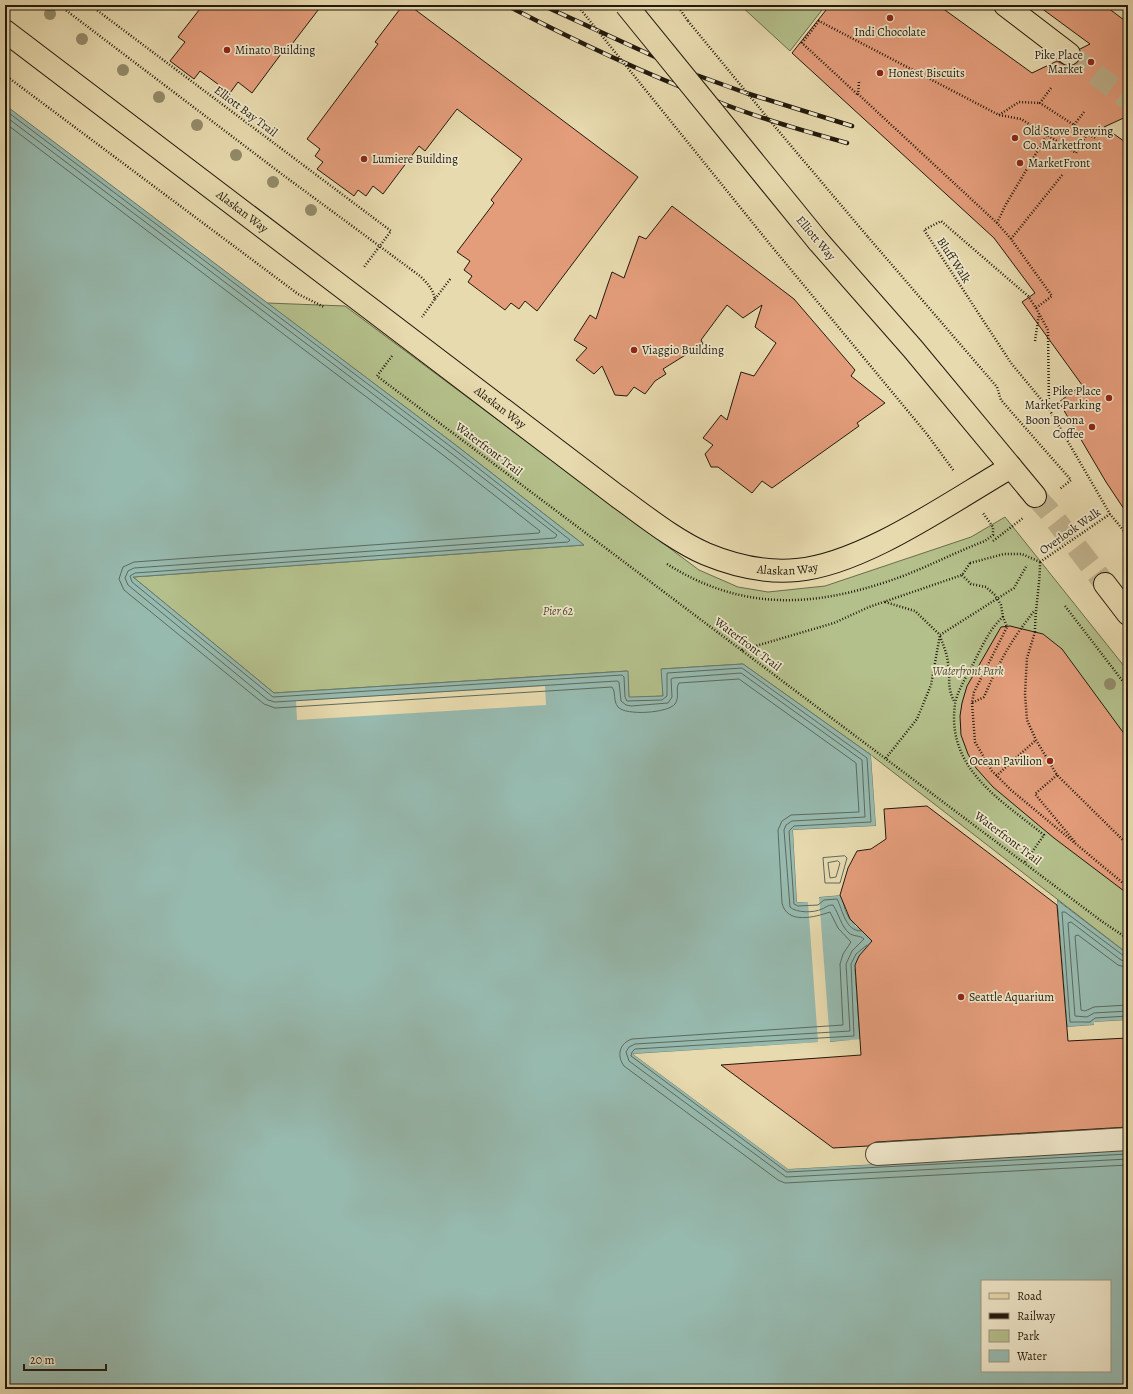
<svg xmlns="http://www.w3.org/2000/svg" width="1133" height="1394" viewBox="0 0 1133 1394" font-family="Alegreya,serif">
<style>
.green{fill:#b4c08b;stroke:#6b6c4c}
.water{fill:#97baaf;stroke:#687a6e;fill-rule:evenodd}
.pier{fill:#e7daae;fill-rule:evenodd}
.lines{fill:none;stroke-linecap:round;stroke-linejoin:round}
.shore{stroke:#5c6a5e;stroke-width:1}
.building{fill:#e49d7b;stroke:#22190d}
.major-tunnel{stroke:#c0b38e;stroke-width:22;stroke-dasharray:22 11;stroke-linecap:butt}
.minor-casing{stroke:#534935;stroke-width:24}
.major-casing{stroke:#22190d;stroke-width:24}
.path{stroke:#22190d;stroke-width:2.5;stroke-dasharray:1 2;stroke-linecap:butt}
.minor{stroke:#efe7ca;stroke-width:22}
.major{stroke:#e7daae;stroke-width:22}
.rail-casing{stroke:#22190d;stroke-width:4.5}
.rail{stroke:#efe7ca;stroke-width:3;stroke-dasharray:9;stroke-linecap:butt}
.major-bridge-casing{stroke:#22190d;stroke-width:24;stroke-linecap:butt}
.path-bridge{stroke:#22190d;stroke-width:2.5;stroke-dasharray:1 2;stroke-linecap:butt}
.major-bridge{stroke:#e7daae;stroke-width:22}
.tree{fill:#938b6a}
.poi-dot{fill:#8f2418;stroke:#efe7ca;stroke-width:1.5}
.labels{text-anchor:middle;dominant-baseline:central;stroke-width:3.5;stroke-linejoin:round;paint-order:stroke}
.poi-label{font-size:12px;fill:#22190d;stroke:#efe7ca;text-anchor:start}
.street-label{font-size:12px;fill:#22190d;stroke:#efe7ca}
.park-label{font-size:12px;font-style:italic;fill:#4e4b33;stroke:#efe7ca}
</style>
<rect width="100%" height="100%" fill="#e7daae"/>
<filter id="stains"><feTurbulence type="fractalNoise" baseFrequency=".005" numOctaves="4"/><feColorMatrix values="0 0 0 0 .2 0 0 0 0 .09 0 0 0 0 .02 0 0 0 .5 -.17"/></filter>
<radialGradient id="worn" r=".72"><stop offset=".6" stop-color="#630" stop-opacity="0"/><stop offset="1" stop-color="#630" stop-opacity=".3"/></radialGradient>
<path class="green" d="M740,5H817L822,10L790,51Z
M267,303L345,306L699,570L738,587L768,592L825,586L971,537L1005,517L1128,671V954L871,755L743,664L662,669L663,696L629,698L627,671L274,693L133,577L584,545L453,443Z"/>
<path class="water" d="M5,105L453,443L584,545L133,577L274,693L628,671L629,697L663,696L661,669L743,664L871,755L876,826L793,830L797,902L818,901L819,897L842,895C846,925 856,926 881,937L855,969L860,1040L633,1054L788,1169L1128,1150V1389H5ZM982,1281H1110V1371H982Z
M1057,900L1128,954V1020L1095,1022V1025L1067,1027Z"/>
<path class="pier" d="M545,686L546,705L297,720L296,701Z
M871,755L873,757L878,827L795,832L799,900L817,899L818,895L843,893L847,910L857,925L863,924L873,931L894,938L902,944L894,955L883,949L871,950L863,954L858,961L857,969L861,1041L639,1055L788,1167L1128,1148V1150L788,1169L633,1054L818,1042L808,902H797L793,830L876,826ZM842,895L846,911L856,927L863,926L881,937L893,940L900,945L894,953L883,947L871,948L859,956L855,969L860,1039L830,1042L819,897Z
M857,849L859,851L853,889H819L817,852Z
M1055,899L1057,900L1067,1027L1094,1025V1022L1128,1020V1022L1097,1024L1095,1027L1067,1029Z"/>
<g class="lines">
<path class="shore" d="M5,110L450,446L570,540L568,542L135,573L130,576L132,582L273,697L622,675L624,677L625,697L627,701L662,700L667,696V673L742,668L867,758L871,822L794,826L789,831L794,904L798,906L818,905L824,900L837,899C843,910 845,931 861,931
M5,116L447,450L557,535L555,538L134,568L128,571L125,578L128,585L268,700L275,702L617,681L619,682L621,701L626,705L631,706L668,703L672,697L671,679L673,678L741,673L862,760L865,817L792,821L786,825L784,830L790,907C796,913 814,913 822,909C827,907 827,905 833,905C839,914 841,926 849,933C854,937 860,935 864,939L852,951L846,964L850,1031L635,1044L629,1047L626,1052L629,1061L786,1177L1128,1159
M5,123L443,455L540,531L539,533L134,562L123,567L119,579L124,590L264,704L275,708L612,687C616,692 613,701 618,707C626,716 668,713 675,704C680,697 675,689 679,683L739,679L856,763L859,812L791,815L782,821L778,830L782,903C787,925 815,917 830,912L838,928L851,942L843,954L840,964L843,1025L632,1039C620,1043 616,1055 624,1066L778,1180L785,1183L1128,1165
M845,856L847,858L840,883H825L823,858Z
M838,861L840,863L836,877L830,878L828,863Z
M867,945L856,954L851,964L854,1036L635,1049L632,1052L631,1056L787,1172L1128,1154
M1128,957L1124,956L1065,912H1062L1070,1022H1090L1095,1018L1128,1016
M1128,962L1121,960L1071,922L1068,923L1075,1016L1087,1017L1094,1013L1128,1011
M1128,968L1118,965L1078,935L1075,936L1081,1010L1085,1011L1094,1007L1128,1005"/>
</g>
<path class="building" d="M203,5H322L289,48L287,46L252,93L238,82L230,93L200,71L194,79L170,61L185,42L178,37Z
M403,5H409L638,177L537,311L525,301L519,309L511,303L505,310L468,282L472,276L464,270L470,261L457,252L494,203L491,200L522,159L457,109L425,151L419,146L383,194L373,186L366,196L358,190L354,196L317,169L323,162L315,156L320,149L307,139L378,44L375,42Z
M830,5H938L1032,73L1057,61L1067,66L1074,65L1079,62L1081,56L1080,49L1090,44L1037,5H1104L1128,23V116L1104,127L1128,144V515L1106,482L1059,402L1082,385L1022,302L1035,293L994,238L792,53Z
M672,206L794,299L855,370L851,376L885,403L857,423L859,426L772,488L762,481L752,493L718,467H711L705,454L713,445L703,438L721,415L727,420L741,372L754,376L776,343L755,327L762,305L743,318L727,305L701,340L703,344L663,369L666,374L655,381L645,394L634,387L627,396L615,395L602,366L594,374L576,360L587,348L574,340L590,315L596,319L612,272L624,278L639,236L646,239Z
M1010,626L1043,634L1062,649L1128,739V894L1054,838L993,787L976,768L968,754L961,735L960,716L962,703L967,686L1001,627Z
M927,806L1057,905L1068,1041L1128,1038V1127L876,1142L868,1146L833,1148L721,1065L861,1055L855,965L859,956L872,941L850,919L840,895L848,868L857,851L871,849L886,839L884,809Z"/>
<g class="lines">
<path class="major-tunnel" d="M1069,54L1128,99
M1035,496L1048,510L1105,584"/>
<g class="minor-casing">
<path id="minor" d="M877,1154L1128,1139"/>
</g>
<g class="major-casing">
<g id="major">
<path d="M1005,5L1069,54"/>
<path id="s1" d="M5,31L617,496C645,516 674,540 706,554C735,566 766,573 797,570C864,564 952,501 1011,467"/>
<path d="M818,241L913,349L1035,496"/>
<path d="M1105,584L1128,614"/>
</g>
</g>
<path class="path" d="M59,5L283,175L420,276C427,283 433,289 435,299L422,317
M90,5L391,231L364,267
M677,5L688,21
M5,75L298,294L324,307
M859,82L858,94L997,223L1011,239L1052,296L1036,308L1028,296L941,221L924,230L1011,363L1049,409
M1051,88L1040,103L1074,125
M857,94L802,43L819,21L999,115L1021,119L1076,153L1087,134L1095,138
M1084,112L1074,125L1087,134
M999,115L1019,102L1040,103
M1127,136L1128,137
M997,223L1005,206L1047,135
M868,237L997,387L1001,400L1071,480L1060,489
M1011,239L1063,174
M773,248L926,433L954,471
M435,299L451,278
M1036,308L1048,330L1049,409L1110,514L1128,536
M1035,341L1039,314
M392,356L377,376L1100,920L1128,939
M993,541L1023,518
M667,564C740,610 809,608 889,581C922,570 953,553 985,541L993,535V527L983,513
M885,602L915,611L940,635L1014,588L1027,565
M1065,606L1128,688
M1035,632L1027,658L1025,694L1027,720L1036,740L1057,775L1128,845
M940,636C943,645 947,653 948,663C951,680 946,686 955,703
M742,650L834,623L869,607L962,575L970,563
M972,703L975,742L992,771L1011,790L1123,883L1128,879
M886,758L917,719L931,685L940,635
M1057,775L1035,794L1075,842
M996,776L1036,740
M1025,862L1044,835C1001,800 946,769 955,704C957,692 966,677 972,666C981,649 989,629 1003,617L1007,627L974,692L972,703L984,697C999,662 1011,640 1035,610"/>
<use href="#minor" class="minor"/>
<use href="#major" class="major"/>
<g class="rail-casing">
<path id="rail" d="M506,5C573,40 641,72 711,99C755,117 801,130 847,143
M542,5L688,72L746,93L852,126"/>
</g>
<use href="#rail" class="rail"/>
<g class="major-bridge-casing">
<path id="major-bridge" d="M626,5L818,241"/>
</g>
<path class="path-bridge" d="M577,5L773,248
M688,21L776,128L868,237
M1040,562L1110,514
M970,563L1004,554H1022L1040,562
M962,575L971,584L986,587L995,595L1001,605L1003,617
M1035,632C1035,608 1040,586 1040,562"/>
<use href="#major-bridge" class="major-bridge"/>
</g>
<g class="tree">
<circle cx="50" cy="14" r="6"/>
<circle cx="82" cy="39" r="6"/>
<circle cx="123" cy="70" r="6"/>
<circle cx="159" cy="97" r="6"/>
<circle cx="197" cy="125" r="6"/>
<circle cx="236" cy="155" r="6"/>
<circle cx="273" cy="182" r="6"/>
<circle cx="311" cy="210" r="6"/>
<circle cx="1110" cy="684" r="6"/>
</g>
<g class="poi-dot">
<circle cx="890" cy="18" r="4"/>
<circle cx="227" cy="50" r="4"/>
<circle cx="1091" cy="62" r="4"/>
<circle cx="880" cy="73" r="4"/>
<circle cx="1015" cy="138" r="4"/>
<circle cx="364" cy="159" r="4"/>
<circle cx="1020" cy="163" r="4"/>
<circle cx="634" cy="350" r="4"/>
<circle cx="1109" cy="398" r="4"/>
<circle cx="1092" cy="427" r="4"/>
<circle cx="1050" cy="761" r="4"/>
<circle cx="961" cy="997" r="4"/>
</g>
<g class="labels">
<g class="poi-label">
<text x="890" y="32" text-anchor="middle">Indi Chocolate</text>
<text x="235" y="50">Minato Building</text>
<text x="1083" y="55" text-anchor="end">Pike Place<tspan x="1083" dy="14">Market</tspan></text>
<text x="888" y="73">Honest Biscuits</text>
<text x="1023" y="131">Old Stove Brewing<tspan x="1023" dy="14">Co. Marketfront</tspan></text>
<text x="372" y="159">Lumiere Building</text>
<text x="1028" y="163">MarketFront</text>
<text x="642" y="350">Viaggio Building</text>
<text x="1101" y="391" text-anchor="end">Pike Place<tspan x="1101" dy="14">Market Parking</tspan></text>
<text x="1084" y="420" text-anchor="end">Boon Boona<tspan x="1084" dy="14">Coffee</tspan></text>
<text x="1042" y="761" text-anchor="end">Ocean Pavilion</text>
<text x="969" y="997">Seattle Aquarium</text>
</g>
<g class="street-label">
<text transform="translate(246 111) rotate(37)">Elliott Bay Trail</text>
<text stroke="none"><textPath href="#s1" startOffset="298">Alaskan Way</textPath></text>
<text transform="translate(816 238) rotate(50)">Elliott Way</text>
<text transform="translate(954 260) rotate(57)">Bluff Walk</text>
<text stroke="none"><textPath href="#s1" startOffset="622">Alaskan Way</textPath></text>
<text transform="translate(489 449) rotate(37)">Waterfront Trail</text>
<text transform="translate(1070 531) rotate(-35)">Overlook Walk</text>
<text stroke="none"><textPath href="#s1" startOffset="959">Alaskan Way</textPath></text>
<text transform="translate(748 644) rotate(37)">Waterfront Trail</text>
<text transform="translate(1008 838) rotate(37)">Waterfront Trail</text>
</g>
<g class="park-label">
<text x="558" y="611">Pier 62</text>
<text x="968" y="671">Waterfront Park</text>
</g>
</g>
<rect width="1133" height="1394" fill="none" stroke="#e7daae" stroke-width="20"/>
<rect x="6" y="6" width="1121" height="1382" fill="none" stroke="#22190d" stroke-width="2"/>
<rect x="10" y="10" width="1113" height="1374" fill="none" stroke="#22190d"/>
<rect x="981" y="1280" width="130" height="92" fill="#efe7ca" stroke="#9d957e"/>
<rect x="989" y="1293" width="20" height="6" fill="#e7daae" stroke="#9d957e"/>
<text x="1017" y="1300" font-size="12" fill="#22190d">Road</text>
<rect x="989" y="1313" width="20" height="6" fill="#22190d" stroke="#9d957e"/>
<text x="1017" y="1320" font-size="12" fill="#22190d">Railway</text>
<rect x="989" y="1330" width="20" height="12" fill="#b4c08b" stroke="#9d957e"/>
<text x="1017" y="1340" font-size="12" fill="#22190d">Park</text>
<rect x="989" y="1350" width="20" height="12" fill="#97baaf" stroke="#9d957e"/>
<text x="1017" y="1360" font-size="12" fill="#22190d">Water</text>
<path d="M24 1364v6h82v-6" fill="none" stroke="#22190d" stroke-width="2"/>
<text x="30" y="1364" font-size="12" fill="#22190d" stroke="#efe7ca" stroke-width="3" paint-order="stroke">20 m</text>
<rect width="100%" height="100%" filter="url(#stains)"/>
<rect width="100%" height="100%" fill="url(#worn)"/>
</svg>
